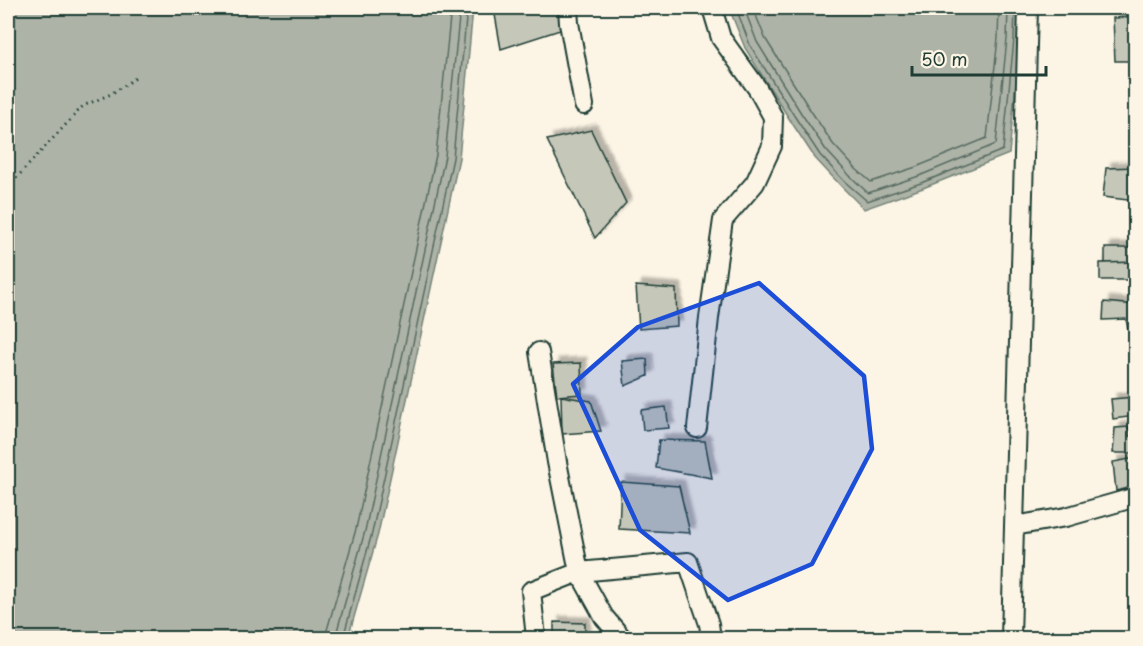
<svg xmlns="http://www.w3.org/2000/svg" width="1143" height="646" viewBox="0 0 1143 646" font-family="'Playpen Sans',sans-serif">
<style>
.water{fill:#aeb3a7;stroke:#758479;stroke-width:1.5}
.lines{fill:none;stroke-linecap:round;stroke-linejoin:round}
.shore{stroke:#586c62;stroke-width:1.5}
.building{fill:#c5c7b9;stroke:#1f3d34;stroke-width:1.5;filter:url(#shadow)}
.minor-casing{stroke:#1f3d34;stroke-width:22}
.path{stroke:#1f3d34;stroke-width:3;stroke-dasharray:1.5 4.5;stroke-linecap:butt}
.minor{stroke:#fcf5e5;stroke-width:18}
.marked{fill:#1d4ed8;fill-opacity:0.2;stroke:#1d4ed8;stroke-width:4.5;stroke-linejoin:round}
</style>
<defs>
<filter id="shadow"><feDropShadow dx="5.5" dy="-5.5" stdDeviation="1.5" flood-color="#0004"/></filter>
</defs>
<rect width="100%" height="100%" fill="#fcf5e5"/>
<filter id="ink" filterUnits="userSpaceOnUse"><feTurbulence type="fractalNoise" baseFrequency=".0167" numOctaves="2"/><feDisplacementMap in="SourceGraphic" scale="12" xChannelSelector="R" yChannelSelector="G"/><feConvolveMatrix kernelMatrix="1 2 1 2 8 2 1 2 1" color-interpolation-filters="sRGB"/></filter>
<g filter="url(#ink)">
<path class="water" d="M8,8H473L459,158L378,534L348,638H8Z
M729,8H1021L1020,40L1009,154L923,188L864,209L840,185L815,158L790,120L745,48Z"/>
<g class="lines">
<path class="shore" d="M736,8L750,45L795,117L820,155L844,181L867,201L921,183L1003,150L1014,39L1015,8
M744,8L757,42L801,113L826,150L849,175L868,193L919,176L996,144L1007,39L1008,8
M753,8L765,38L809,108L833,144L856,169L871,182L916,167L987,138L998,38L999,8
M326,638L327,630L356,529L436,155L451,8
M335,638L365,531L445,156L460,8
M343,638L372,533L453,158L467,8"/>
</g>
<path class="building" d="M499,8H562L566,28L501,49L494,9Z
M1136,17V61H1115L1113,18Z
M591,130L626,203L595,238L547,140Z
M1136,167V201L1103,197L1106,168Z
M1105,248H1135L1136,262L1105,263Z
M1136,262V280H1100V263Z
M636,286L676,289L677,326L639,329Z
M1104,302L1136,305V330L1128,329L1126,319L1103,320Z
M647,359L648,376L625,386L622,361Z
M581,363L582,394L557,396L553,364Z
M561,396L591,401L601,431L562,434Z
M1136,397V416L1113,419L1111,399Z
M666,407L669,428L643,430L641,410Z
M1129,427V436L1136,438V453H1113L1115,428Z
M659,440L705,441L712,478L656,468Z
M1136,458V486L1116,491L1113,462Z
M621,482L679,486L690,533L619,529Z
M554,622L585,623V638H554Z"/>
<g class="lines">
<g class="minor-casing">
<path id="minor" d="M568,8L569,23L584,105
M539,352L557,462L579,572L604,617L622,638
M697,428L709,318L723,220L755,183L772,146L773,117L757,88L721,38L712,8
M1014,526L1066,517L1136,497
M536,638L531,591L579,572L688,562L709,624L711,638
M1011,638L1028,8"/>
</g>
<path class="path" d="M8,187L83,106L111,94L137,77"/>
<use href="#minor" class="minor"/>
</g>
</g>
<path class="marked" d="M759,283L864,376L872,449L812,564L728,600L640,530L573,384L638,327Z"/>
<rect width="1143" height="646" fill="none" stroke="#fcf5e5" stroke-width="30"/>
<rect x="15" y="15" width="1113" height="616" fill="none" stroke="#1f3d34" stroke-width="2" filter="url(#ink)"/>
<path d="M912 66v9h134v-9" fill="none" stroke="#1f3d34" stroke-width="3"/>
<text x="921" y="66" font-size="18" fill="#1f3d34" stroke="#fcf5e5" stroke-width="4.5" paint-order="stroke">50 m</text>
</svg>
